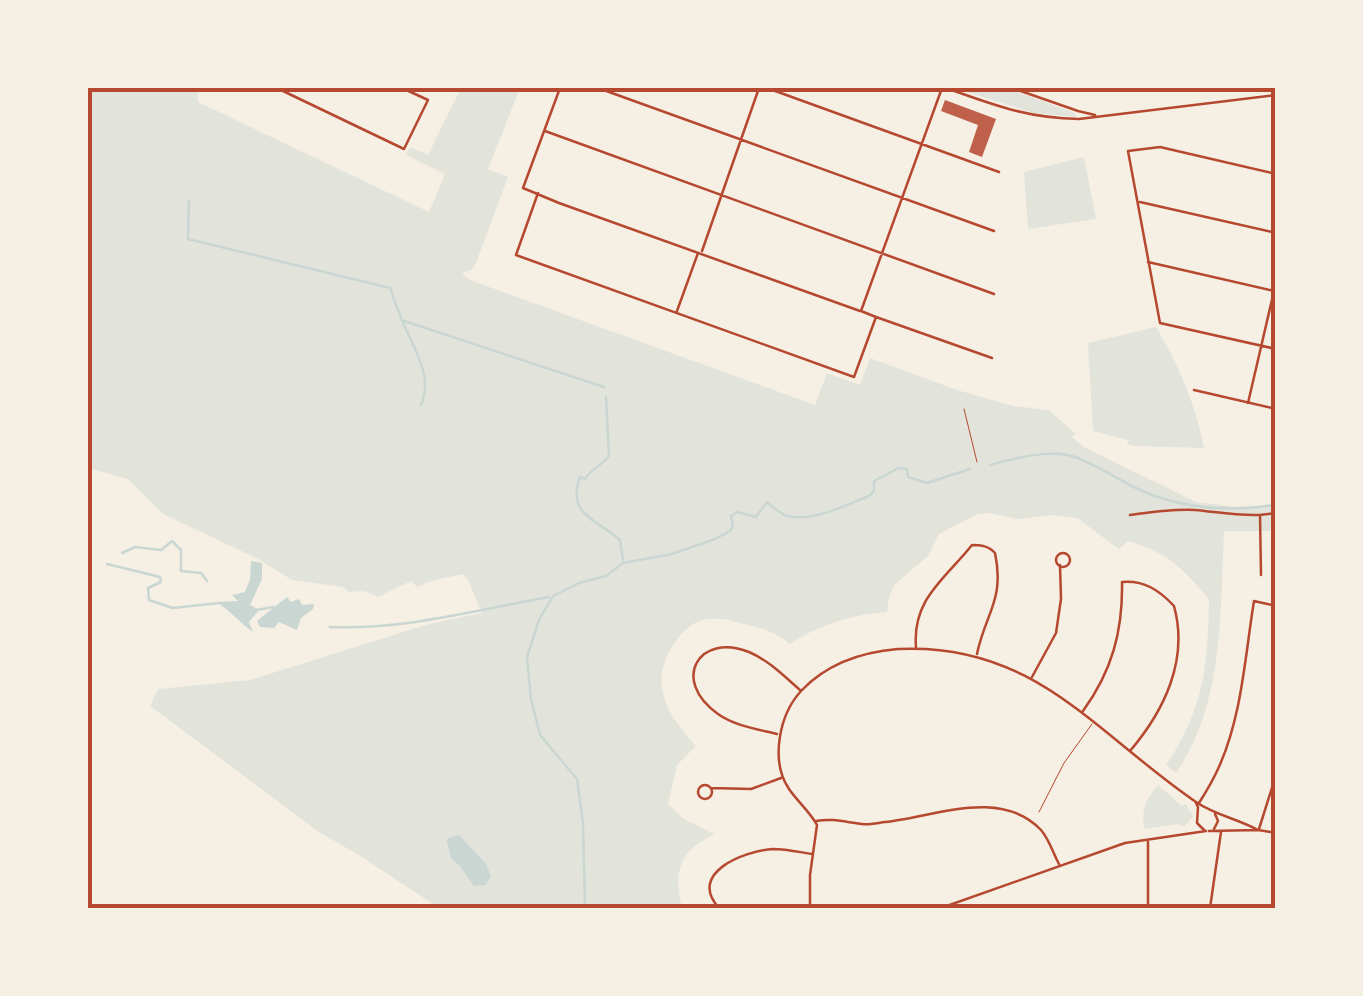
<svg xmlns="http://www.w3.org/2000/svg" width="1363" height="996" viewBox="0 0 1363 996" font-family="Montserrat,sans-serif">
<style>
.green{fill:#e2e4dc}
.water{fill:#c9d6d2}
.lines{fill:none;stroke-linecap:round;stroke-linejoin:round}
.stream{stroke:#c9d6d2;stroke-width:2.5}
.building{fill:#bf614a}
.path{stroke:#b5482f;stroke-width:1}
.service{stroke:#b5482f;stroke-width:1}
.minor{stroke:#b5482f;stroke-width:2.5}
.neatline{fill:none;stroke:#b5482f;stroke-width:4}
</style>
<rect width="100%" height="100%" fill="#f6efe4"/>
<path class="green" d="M88,88H198V102L429,212L445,174L406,155L410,147L428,155L461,88H520L488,169L508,177L476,263L472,269L462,273L470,280L815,405L827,373L860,385L870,358L957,390L1013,406L1048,410L1076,434L1072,437L1084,447L1196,502L1246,508L1275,503V531H1224C1220,612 1224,704 1176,773L1166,765C1204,710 1208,664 1209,599C1180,566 1171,555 1128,541L1119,549L1077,518L1050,515L1018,519L989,513L978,514L939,534L928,556L895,584L889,597L887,612C851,615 820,624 790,644C777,633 765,629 748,625C714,616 696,612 674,644C647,683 668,716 696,746L677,765L668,804L684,819L715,834C679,851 673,871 682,908H439L362,857L319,832L150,706L158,689L250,680L429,624L482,613L469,582L463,574L431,581L417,587L411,581L378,597L364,591L349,592L343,587L292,580L258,559L163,514L128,479L88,468Z
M955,88H1006L1075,113L1076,117L1033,113Z
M1084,157L1096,219L1028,229L1024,172Z
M1156,327C1178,364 1196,405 1204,448L1134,446L1127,444L1128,440L1093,431L1088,343Z
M1158,785L1182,806L1186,804L1193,816L1184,827L1178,824L1144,829C1141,810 1146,799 1158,785Z"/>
<path class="water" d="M251,561L262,563V579L250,605L259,610L249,622L253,632C240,623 230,610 216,602L238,601L232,595L245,592L250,579Z
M287,597L291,602L299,599L302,605L314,604L313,609L301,618L297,630L279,622L274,628L260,627L257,621Z
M459,835L486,864L491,876L485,885L474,886L458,864L451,859L447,841L448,838Z"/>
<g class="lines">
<path class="stream" d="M189,201L188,239L390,288C395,301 399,315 405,327C416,352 433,378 421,405
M404,321L604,387
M606,397L609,456C602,465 591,469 585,479L580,477C566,515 598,520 620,540L623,560
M990,465C1015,458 1050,449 1075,457C1097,465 1117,479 1138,489C1181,509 1229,512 1276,505
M122,553L135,547L161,550L172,541L181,550V571L201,573L207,581
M107,564L160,577L161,582L148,588L149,600L173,608L219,603
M256,610L273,607
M330,627C404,630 477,610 549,597
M585,908L583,823L577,779L540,735L531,699L527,657L539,620L553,596L579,583L606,576L623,563L672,554L715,539L730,531L733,526L731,516L737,512L756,517L767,502C774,508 780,514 788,516C815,522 845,505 869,496L874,491V481L899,468L907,469L908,477L927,483L970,469"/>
</g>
<path class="building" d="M945,100L996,119L982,157L969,152L978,125L941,111Z"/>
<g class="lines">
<path class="path" d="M964,409L977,462"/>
<path class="service" d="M1039,812L1064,763L1092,724"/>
<path class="minor" d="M285,88L283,91L404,149L428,100L402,88
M560,88L523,188L559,203L860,311
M598,88L994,231
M766,88L778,92L780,88
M946,88C994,105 1026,118 1079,119L1276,95
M1012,88L1078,111L1095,115
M778,92L999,172
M545,131L994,294
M1276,174L1160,147L1128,151L1160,323L1276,349
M538,193L516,255L854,377L876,317L861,311L942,88
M1140,202L1276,233
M702,251L759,88
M1148,262L1274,291
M677,311L698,253
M876,317L992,358
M1194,390L1276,409
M1248,403L1274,291H1276
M1130,515C1151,512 1173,509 1195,510C1217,512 1237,516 1260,515
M1056 560a7 7 0 1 1 14 0a7 7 0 1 1-14 0Z
M1261,575L1260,515L1276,513
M916,647C912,599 945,579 972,545C981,545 989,546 995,553C1005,600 985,614 977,654
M1032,677L1056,633L1061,599L1060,565
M1083,711C1112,671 1123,631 1122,582C1144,580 1159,590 1174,606C1189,660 1164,711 1130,751
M777,734C757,729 735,726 718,714C670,680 699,632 749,652C768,660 784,676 800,690
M698 792a7 7 0 1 1 14 0a7 7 0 1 1-14 0Z
M711,788L751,789L781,778
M1196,803L1198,807L1197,823L1205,831
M1199,803C1206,792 1213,780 1218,769C1242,717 1245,656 1254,601L1276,606
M816,821C833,818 845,822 862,824C869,825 877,823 885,822C934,817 1000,787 1041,830C1049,839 1053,853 1059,864
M1214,829L1218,821L1215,814
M1259,829L1276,775
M1209,831L1258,830L1276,833
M1148,842V908
M719,908C687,873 744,851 773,849C786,849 799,852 812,854
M810,908V875L817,825C810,812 798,802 789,789C770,761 779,714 802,690C827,664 862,652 898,649C1034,642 1095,733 1196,802C1215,815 1238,819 1258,830
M941,908L1125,843L1206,831
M1210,908L1221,832"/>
</g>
<rect width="1363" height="996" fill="none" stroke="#f6efe4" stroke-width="180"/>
<rect x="90" y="90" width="1183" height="816" class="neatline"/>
</svg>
